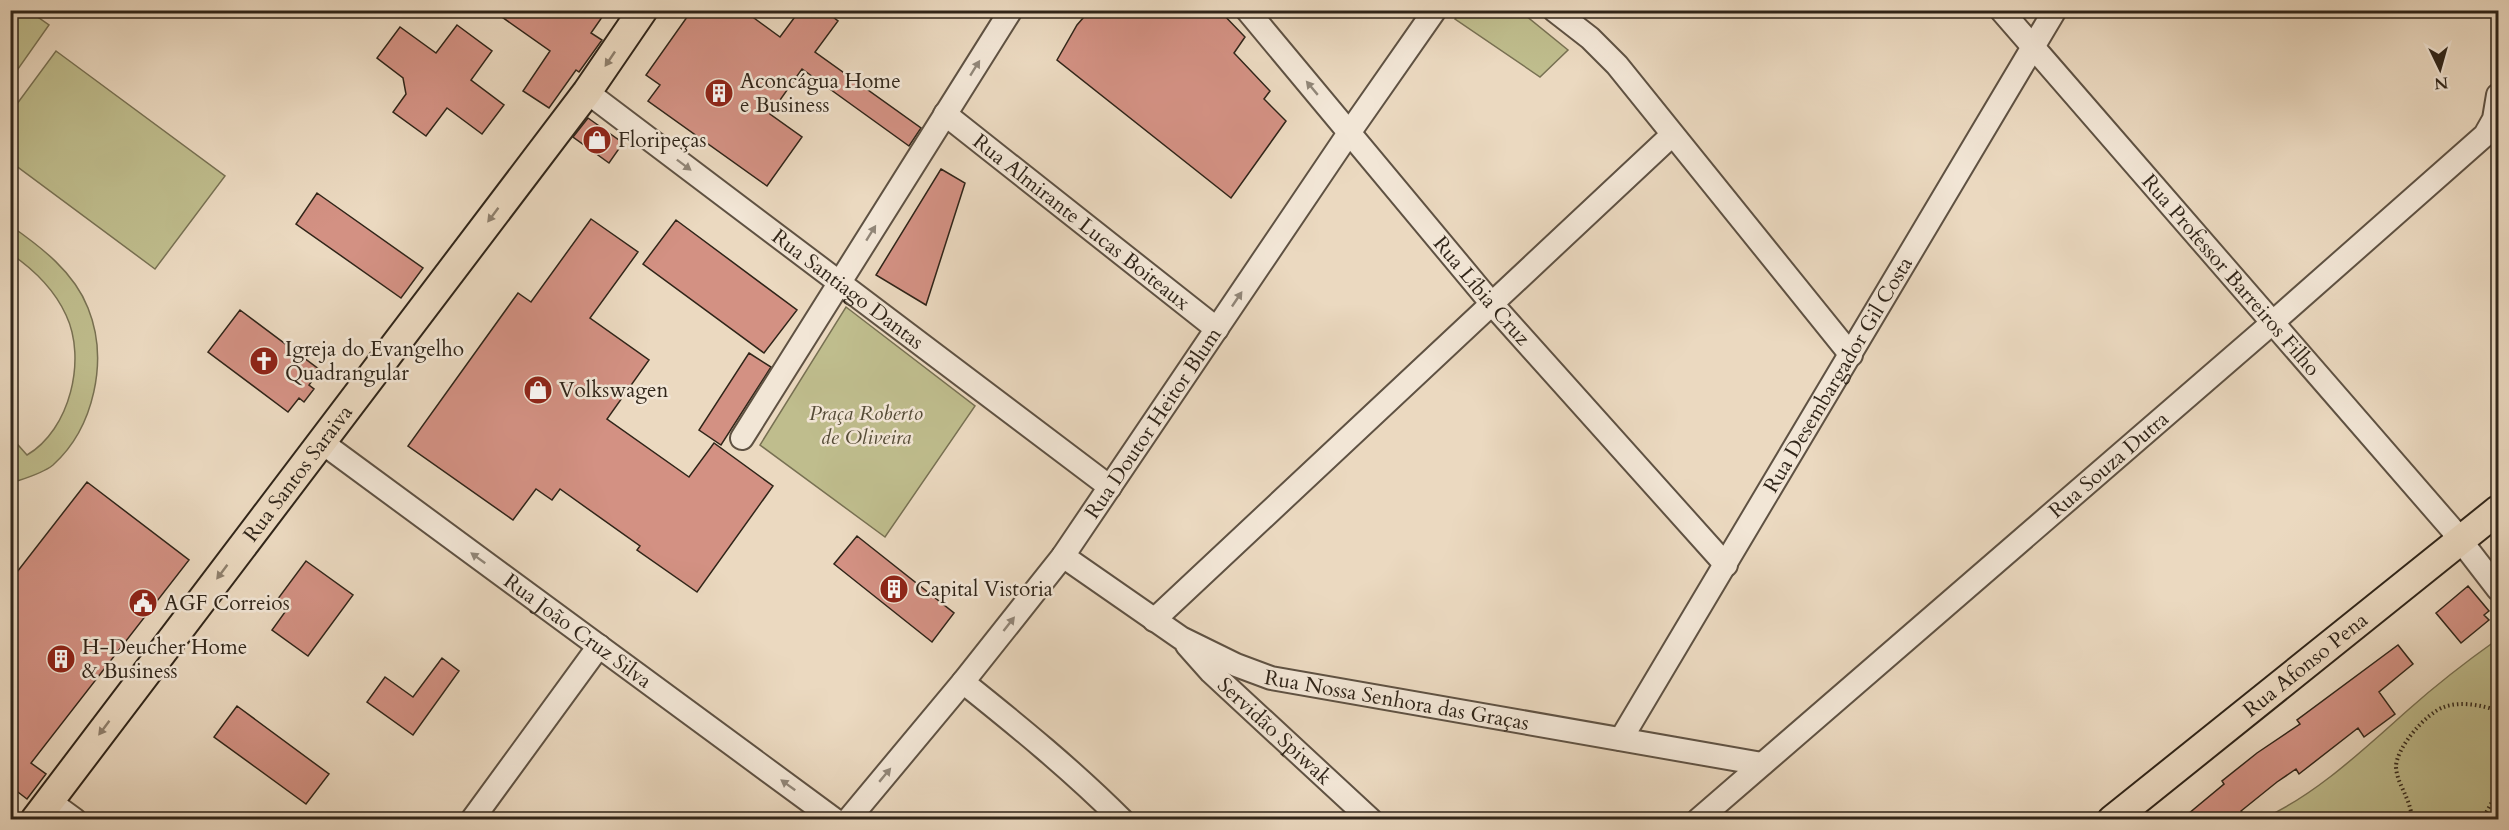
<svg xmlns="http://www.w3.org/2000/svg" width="2509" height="830" viewBox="0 0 2509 830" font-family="Cardo,serif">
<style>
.green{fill:#bfbd8d;stroke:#787153;stroke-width:1.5}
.building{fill:#d39183;stroke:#302519;stroke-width:1.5}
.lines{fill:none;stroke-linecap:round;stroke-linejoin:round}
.minor-casing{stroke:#5f5243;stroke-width:26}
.major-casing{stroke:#302519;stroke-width:32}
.path{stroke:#302519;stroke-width:4;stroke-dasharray:1.5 3;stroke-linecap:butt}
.minor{stroke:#f2e6d6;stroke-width:22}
.major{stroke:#ebd9c0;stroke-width:28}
.oneway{fill:#8e7f6c}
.oneway2{fill:#918678}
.labels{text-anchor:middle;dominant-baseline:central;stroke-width:5;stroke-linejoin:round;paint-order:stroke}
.poi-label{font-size:21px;fill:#302519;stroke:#f2e6d6;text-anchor:start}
.street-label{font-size:21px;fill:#302519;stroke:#f2e6d6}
.park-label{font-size:21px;font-style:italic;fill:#544b36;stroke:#f2e6d6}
</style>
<rect width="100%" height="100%" fill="#ebd9c0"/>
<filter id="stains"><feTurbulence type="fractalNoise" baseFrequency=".00333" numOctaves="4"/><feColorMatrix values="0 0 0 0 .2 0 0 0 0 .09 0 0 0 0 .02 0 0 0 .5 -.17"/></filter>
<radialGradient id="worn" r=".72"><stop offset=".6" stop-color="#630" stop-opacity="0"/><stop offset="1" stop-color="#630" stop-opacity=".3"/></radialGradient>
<path class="green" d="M11,10L29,11L49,25L11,79Z
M1461,11H1520L1568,50L1540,77L1455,19Z
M56,51L225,176L155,269L11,162V112Z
M11,226C41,247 74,272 88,308C109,360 94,428 53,465C42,474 23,479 11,483V465L17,461L11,454V437L27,455C70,430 87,359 66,315C54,289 33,269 11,254Z
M846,307L975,406L885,537L760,445Z
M2498,639V819H2262C2316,795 2364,749 2408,710C2436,685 2467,661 2498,639Z"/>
<path class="building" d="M492,10H607L591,33L602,40L579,72L576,70L549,108L523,91L550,51Z
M692,10H743L780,37L800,10H824L838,21L815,52L921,128L909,146L802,69L770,114L802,137L767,186L648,101L660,85L646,75Z
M1090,10H1219L1245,37L1234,53L1270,91L1264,99L1286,121L1231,198L1057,60L1077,25Z
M457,25L492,51L471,80L504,105L482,134L447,108L426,136L393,112L406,94L403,78L377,58L400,27L436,53Z
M588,118L623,143L609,163L573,137Z
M941,169L965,183L926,305L876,275Z
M317,193L423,268L401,298L296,224Z
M591,219L638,252L590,318L649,360L607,419L689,477L714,443L773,486L697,592L637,550L640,546L560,489L552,500L536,489L513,520L408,446L518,293L531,302Z
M676,220L797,310L764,353L643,264Z
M240,310L320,370L309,385L314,389L304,402L299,398L288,412L208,352Z
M749,353L771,367L721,445L699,430Z
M87,482L189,560L31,763L46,774L27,799L10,786V581Z
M857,536L954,613L932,642L834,564Z
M306,561L353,595L308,656L272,630L288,608L277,600Z
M2468,586L2489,611L2484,615L2489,620L2461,643L2436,613Z
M2398,645L2413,664L2379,692L2395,714L2364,737L2358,728L2299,774L2296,769L2277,782L2241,811L2248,819H2182L2224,784L2222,781L2257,753L2300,724L2297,720Z
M442,658L459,671L413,735L367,702L385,677L413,697Z
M237,706L329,774L306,804L214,737Z"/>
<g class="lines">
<g class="minor-casing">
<g id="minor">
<path id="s1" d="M1247,10L1492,304L1726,565"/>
<path d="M1554,10L1590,38L1617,65L1851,355"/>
<path id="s2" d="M2001,10L2451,528L2498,589"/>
<path id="s3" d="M587,92L1110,487"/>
<path id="s4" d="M945,114L1217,329"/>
<path d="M742,438L1011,10"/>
<path id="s5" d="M320,441L835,820"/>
<path id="s6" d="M1063,556L1181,638L1236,665L1271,678L1762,764"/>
<path d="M1154,620L1672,135"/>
<path id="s7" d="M1187,645L1211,672L1371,820"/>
<path d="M963,682C1018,726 1072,770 1122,820"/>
<path id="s8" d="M1621,739L2055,10"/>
<path d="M49,801L75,820"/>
<path d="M472,820L599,646"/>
<path id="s9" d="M848,820L963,682L1063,556L1349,133L1435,10"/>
<path id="s10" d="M1698,820L2263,331L2485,135L2494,119L2498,95"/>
</g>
</g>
<g class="major-casing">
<g id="major">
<path id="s11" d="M35,820L587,92L643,10"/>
<path id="s12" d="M2112,820L2498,510"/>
</g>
</g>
<path class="path" d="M2412,820C2411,798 2397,785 2396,767C2396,748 2426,713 2444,707C2460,701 2483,705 2498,711
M2482,820L2498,791"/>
<use href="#minor" class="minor"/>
<use href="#major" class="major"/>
</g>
<defs><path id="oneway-solid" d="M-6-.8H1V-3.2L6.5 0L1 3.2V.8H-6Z" transform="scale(1.5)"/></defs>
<g class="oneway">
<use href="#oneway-solid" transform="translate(610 59) rotate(124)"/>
<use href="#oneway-solid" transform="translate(493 215) rotate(127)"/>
<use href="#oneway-solid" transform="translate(222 572) rotate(127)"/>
<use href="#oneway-solid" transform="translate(104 728) rotate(127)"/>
</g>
<g class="oneway2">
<use href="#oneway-solid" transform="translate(975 68) rotate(-58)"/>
<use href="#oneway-solid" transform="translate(1312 88) rotate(-130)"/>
<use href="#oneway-solid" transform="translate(684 165) rotate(37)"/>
<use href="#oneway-solid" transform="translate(871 233) rotate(-58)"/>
<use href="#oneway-solid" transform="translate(1237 299) rotate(-56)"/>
<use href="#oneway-solid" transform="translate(478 558) rotate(-144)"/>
<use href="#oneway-solid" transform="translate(1009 624) rotate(-52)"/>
<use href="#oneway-solid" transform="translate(885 775) rotate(-50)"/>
<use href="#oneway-solid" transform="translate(788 785) rotate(-144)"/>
</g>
<defs>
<g id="building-disc" transform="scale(1.5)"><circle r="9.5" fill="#8f2418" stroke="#f2e6d6"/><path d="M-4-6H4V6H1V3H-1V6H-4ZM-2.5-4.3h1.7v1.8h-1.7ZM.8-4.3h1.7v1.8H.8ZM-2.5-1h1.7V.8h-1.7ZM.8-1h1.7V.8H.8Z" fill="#fff"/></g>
<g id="shop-disc" transform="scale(1.5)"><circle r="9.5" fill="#8f2418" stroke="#f2e6d6"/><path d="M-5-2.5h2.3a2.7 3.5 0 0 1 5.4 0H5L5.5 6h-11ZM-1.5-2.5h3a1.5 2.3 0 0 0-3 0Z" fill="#fff"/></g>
<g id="church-disc" transform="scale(1.5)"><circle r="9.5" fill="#8f2418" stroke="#f2e6d6"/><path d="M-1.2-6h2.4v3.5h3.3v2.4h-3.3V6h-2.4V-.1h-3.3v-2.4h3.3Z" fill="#fff"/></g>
<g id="civic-disc" transform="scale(1.5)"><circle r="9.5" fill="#8f2418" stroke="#f2e6d6"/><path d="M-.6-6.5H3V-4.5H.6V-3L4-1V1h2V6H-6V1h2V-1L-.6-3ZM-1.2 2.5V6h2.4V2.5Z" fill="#fff"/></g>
</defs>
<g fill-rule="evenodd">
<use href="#building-disc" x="719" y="93"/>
<use href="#shop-disc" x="597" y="140"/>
<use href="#church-disc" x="264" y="361"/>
<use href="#shop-disc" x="538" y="390"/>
<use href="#building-disc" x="894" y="589"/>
<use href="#civic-disc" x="143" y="603"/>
<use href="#building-disc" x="61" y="659"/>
</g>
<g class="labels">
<g class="poi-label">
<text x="740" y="81">Aconcágua Home<tspan x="740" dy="24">e Business</tspan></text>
<text x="618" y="140">Floripeças</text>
<text x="285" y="349">Igreja do Evangelho<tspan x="285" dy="24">Quadrangular</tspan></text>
<text x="559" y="390">Volkswagen</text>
<text x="915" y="589">Capital Vistoria</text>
<text x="164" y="603">AGF Correios</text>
<text x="82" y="647">H-Deucher Home<tspan x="82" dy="24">&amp; Business</tspan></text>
</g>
<g class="street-label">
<text stroke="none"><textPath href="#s4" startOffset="174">Rua Almirante Lucas Boiteaux</textPath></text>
<text stroke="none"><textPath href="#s2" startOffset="351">Rua Professor Barreiros Filho</textPath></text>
<text stroke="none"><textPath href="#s3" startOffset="327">Rua Santiago Dantas</textPath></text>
<text stroke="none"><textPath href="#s1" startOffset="366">Rua Líbia Cruz</textPath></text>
<text stroke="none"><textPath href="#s8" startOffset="424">Rua Desembargador Gil Costa</textPath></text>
<text stroke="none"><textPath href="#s9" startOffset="501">Rua Doutor Heitor Blum</textPath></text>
<text stroke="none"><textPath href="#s10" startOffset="543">Rua Souza Dutra</textPath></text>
<text stroke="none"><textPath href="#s11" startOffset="435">Rua Santos Saraiva</textPath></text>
<text stroke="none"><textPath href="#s5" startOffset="320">Rua João Cruz Silva</textPath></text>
<text stroke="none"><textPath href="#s12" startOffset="248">Rua Afonso Pena</textPath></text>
<text stroke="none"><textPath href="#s6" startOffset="370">Rua Nossa Senhora das Graças</textPath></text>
<text stroke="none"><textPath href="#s7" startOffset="123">Servidão Spiwak</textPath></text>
</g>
<g class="park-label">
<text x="866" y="413">Praça Roberto<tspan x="866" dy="24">de Oliveira</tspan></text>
</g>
</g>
<rect width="2509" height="830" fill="none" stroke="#ebd9c0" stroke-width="36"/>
<rect x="12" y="12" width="2485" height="806" fill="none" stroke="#302519" stroke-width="3"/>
<rect x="18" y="18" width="2473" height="794" fill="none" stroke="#302519" stroke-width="1.5"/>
<g transform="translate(2440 69) rotate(175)" stroke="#f2e6d6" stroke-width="4.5" paint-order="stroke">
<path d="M0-4.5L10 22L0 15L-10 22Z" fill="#302519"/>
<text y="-9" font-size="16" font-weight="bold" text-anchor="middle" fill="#302519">N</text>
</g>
<rect width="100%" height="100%" filter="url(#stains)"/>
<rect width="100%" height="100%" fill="url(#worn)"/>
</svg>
